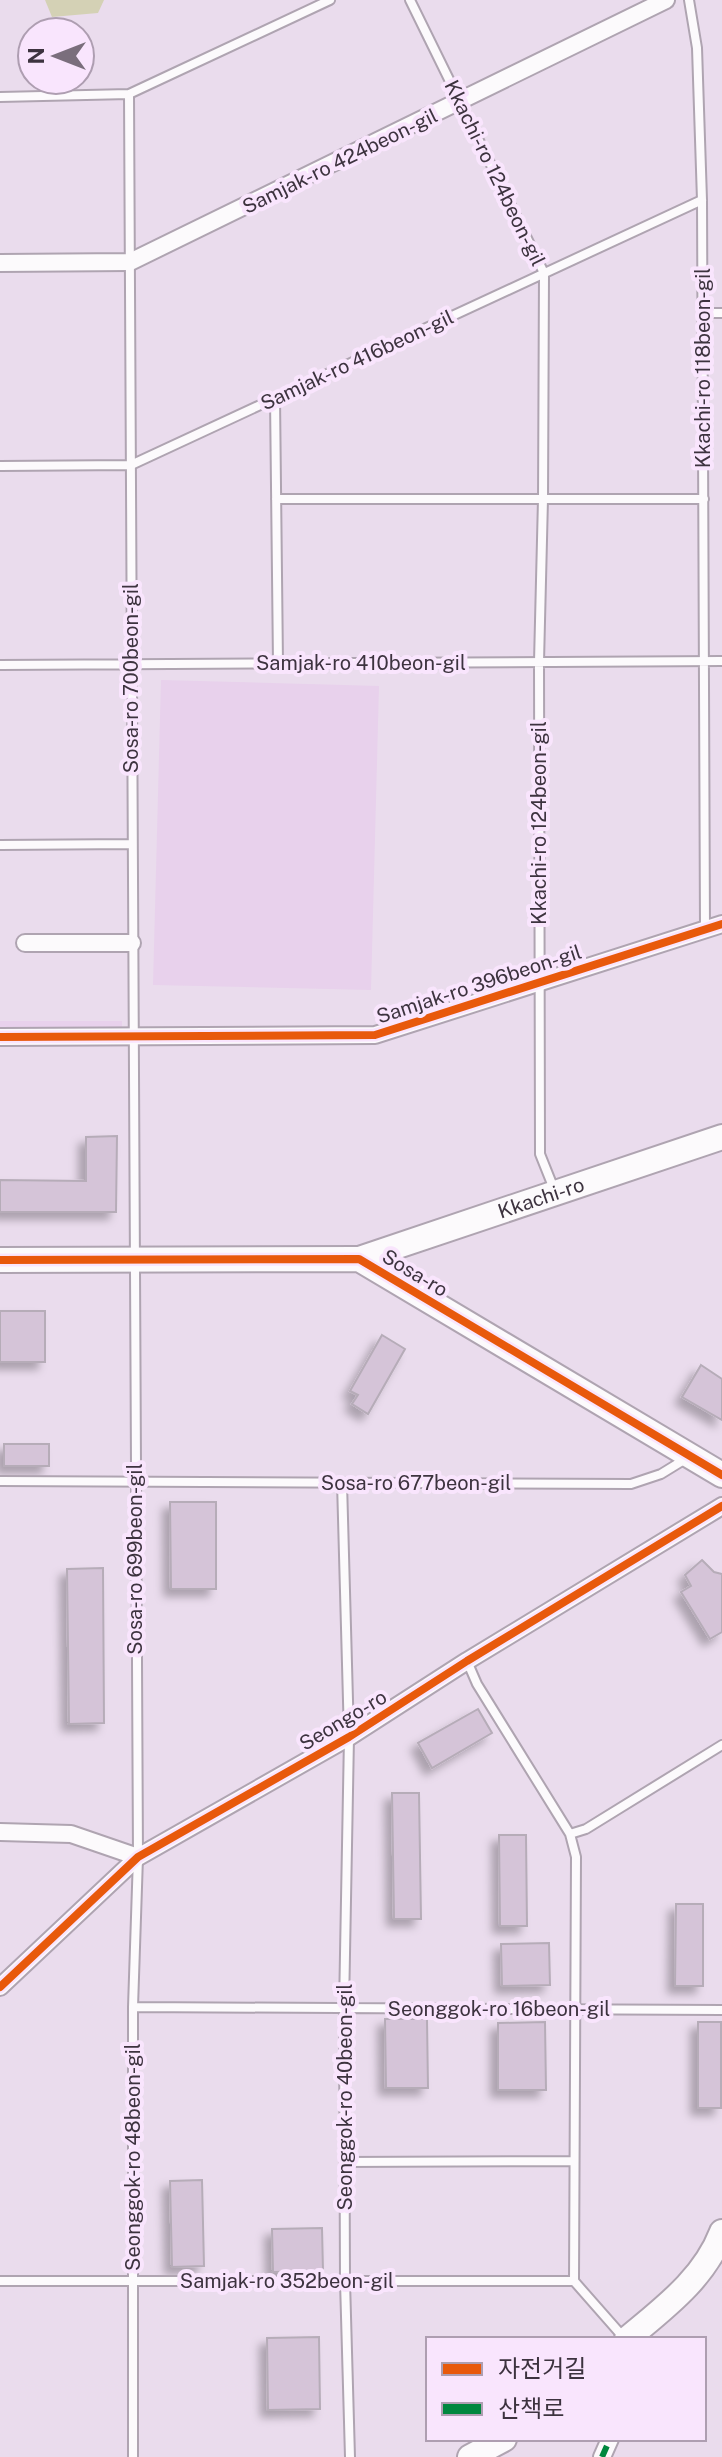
<svg xmlns="http://www.w3.org/2000/svg" width="722" height="2457" viewBox="0 0 722 2457" font-family="'Public Sans','Noto Sans KR',sans-serif">
<style>
.built{fill:#e8d1ec}
.green{fill:#d4d1b5}
.building{fill:#d5c4d8;stroke:#b6acb8;stroke-width:2;filter:url(#shadow)}
.lines{fill:none;stroke-linecap:round;stroke-linejoin:round}
.lane-casing{stroke:#afa4b1;stroke-width:12}
.street-casing{stroke:#afa4b1;stroke-width:20}
.secondary-casing{stroke:#afa4b1;stroke-width:28}
.lane{stroke:#fcfafc;stroke-width:8}
.street{stroke:#fcfafc;stroke-width:16}
.secondary{stroke:#fcfafc;stroke-width:24}
.quiet{stroke:#00873e;stroke-width:6;stroke-dasharray:12 6;stroke-linecap:butt}
.cycleway-casing{stroke:#f9e5fd;stroke-width:13}
.cycleway{stroke:#e8590c;stroke-width:8}
.labels{text-anchor:middle;dominant-baseline:central;stroke-width:8;stroke-linejoin:round;paint-order:stroke}
.street-label{font-size:20px;fill:#3d333f;stroke:#f9e5fd}
</style>
<defs>
<filter id="shadow"><feDropShadow dx="-7" dy="7" stdDeviation="4" flood-color="#0004"/></filter>
</defs>
<rect width="100%" height="100%" fill="#eadced"/>
<path class="built" d="M161,680L379,686L371,990L153,985Z
M0,1021H122V1044H0Z"/>
<path class="green" d="M45,0H104L98,13L52,17Z"/>
<path class="building" d="M117,1136L116,1212H0V1180L86,1181V1137Z
M0,1311H45V1362H0Z
M382,1335L405,1349L368,1414L352,1404L358,1395L350,1391Z
M701,1365L722,1379V1420L682,1397Z
M4,1444H49V1466H4Z
M170,1502H216V1589H171Z
M702,1560L714,1572L722,1574V1632L710,1639L681,1592L691,1586L685,1575Z
M103,1568L104,1723L69,1724L67,1569Z
M478,1709L492,1733L432,1768L418,1743Z
M392,1793H419L421,1919H394Z
M499,1835H526L527,1926H500Z
M676,1904H703V1986H675Z
M549,1943L550,1985L502,1986L501,1944Z
M385,2019H427L428,2088H386Z
M545,2022L546,2090H498V2023Z
M698,2022H721V2108H698Z
M202,2180L204,2266L172,2267L170,2181Z
M322,2228L323,2271L273,2272L272,2229Z
M319,2337L320,2409L268,2410L267,2338Z"/>
<g class="lines">
<g class="lane-casing">
<path id="lane" d="M410,0L544,273L543,499L539,662L540,1154L554,1189
M689,0L697,48L702,200L705,929
M129,94L138,1857L133,2007V2457
M0,97L129,94L330,0
M702,313H722
M275,398L278,663
M0,466L131,465L702,200
M276,499H704
M0,665L722,661
M0,845L132,844
M0,1481L631,1484L661,1474L687,1458
M342,1482L349,1737L344,2008L345,2281L350,2457
M467,1661L477,1684L570,1834L576,1857L574,2281L625,2339
M570,1834L586,1829L722,1745
M133,2007L722,2010
M345,2162L574,2161
M0,2281H574"/>
</g>
<g class="street-casing">
<path id="street" d="M0,263L130,262L666,0
M25,943H132
M0,1037L375,1035L722,924
M0,1832L71,1834L138,1857
M0,1987L138,1857L349,1737L467,1661L722,1506
M602,2457L610,2439"/>
</g>
<g class="secondary-casing">
<g id="secondary">
<path id="s1" d="M359,1259L722,1137"/>
<path d="M0,1260L359,1259L722,1475"/>
<path d="M627,2339C664,2308 704,2279 722,2232"/>
<path d="M470,2457L504,2439"/>
</g>
</g>
<use href="#lane" class="lane"/>
<use href="#street" class="street"/>
<use href="#secondary" class="secondary"/>
<path class="quiet" d="M602,2457L610,2439"/>
<g class="cycleway-casing">
<path id="cycleway" d="M0,1037L375,1035L722,924
M0,1260L359,1259L722,1475
M0,1987L138,1857L349,1737L467,1661L722,1506"/>
</g>
<use href="#cycleway" class="cycleway"/>
</g>
<g class="labels">
<g class="street-label">
<text transform="translate(340 161) rotate(-26)">Samjak-ro 424beon-gil</text>
<text transform="translate(495 173) rotate(64)">Kkachi-ro 124beon-gil</text>
<text transform="translate(357 360) rotate(-25)">Samjak-ro 416beon-gil</text>
<text transform="translate(703 368) rotate(-90)">Kkachi-ro 118beon-gil</text>
<text x="361" y="663">Samjak-ro 410beon-gil</text>
<text transform="translate(131 678) rotate(-90)">Sosa-ro 700beon-gil</text>
<text transform="translate(539 823) rotate(-90)">Kkachi-ro 124beon-gil</text>
<text transform="translate(479 984) rotate(-18)">Samjak-ro 396beon-gil</text>
<text stroke="none"><textPath href="#s1" startOffset="192">Kkachi-ro</textPath></text>
<text transform="translate(415 1273) rotate(31)">Sosa-ro</text>
<text x="416" y="1483">Sosa-ro 677beon-gil</text>
<text transform="translate(135 1559) rotate(-90)">Sosa-ro 699beon-gil</text>
<text transform="translate(343 1720) rotate(-31)">Seongo-ro</text>
<text x="499" y="2009">Seonggok-ro 16beon-gil</text>
<text transform="translate(345 2097) rotate(-90)">Seonggok-ro 40beon-gil</text>
<text transform="translate(133 2157) rotate(-90)">Seonggok-ro 48beon-gil</text>
<text x="287" y="2281">Samjak-ro 352beon-gil</text>
</g>
</g>
<rect x="426" y="2337" width="280" height="104" fill="#f9e5fd" stroke="#ae9eb1" stroke-width="2"/>
<rect x="442" y="2363" width="40" height="12" fill="#e8590c" stroke="#ae9eb1" stroke-width="2"/>
<text x="498" y="2377" font-size="24" fill="#3d333f">자전거길</text>
<rect x="442" y="2403" width="40" height="12" fill="#00873e" stroke="#ae9eb1" stroke-width="2"/>
<text x="498" y="2417" font-size="24" fill="#3d333f">산책로</text>
<g transform="translate(56 56) rotate(270)"><circle r="38" fill="#f9e5fd" stroke="#ae9eb1" stroke-width="2"/>
<path d="M0-6L14 30L0 20L-14 30Z" fill="#7a6e7c"/>
<text y="-12" font-size="22" font-weight="bold" text-anchor="middle" fill="#3d333f">N</text>
</g>
</svg>
